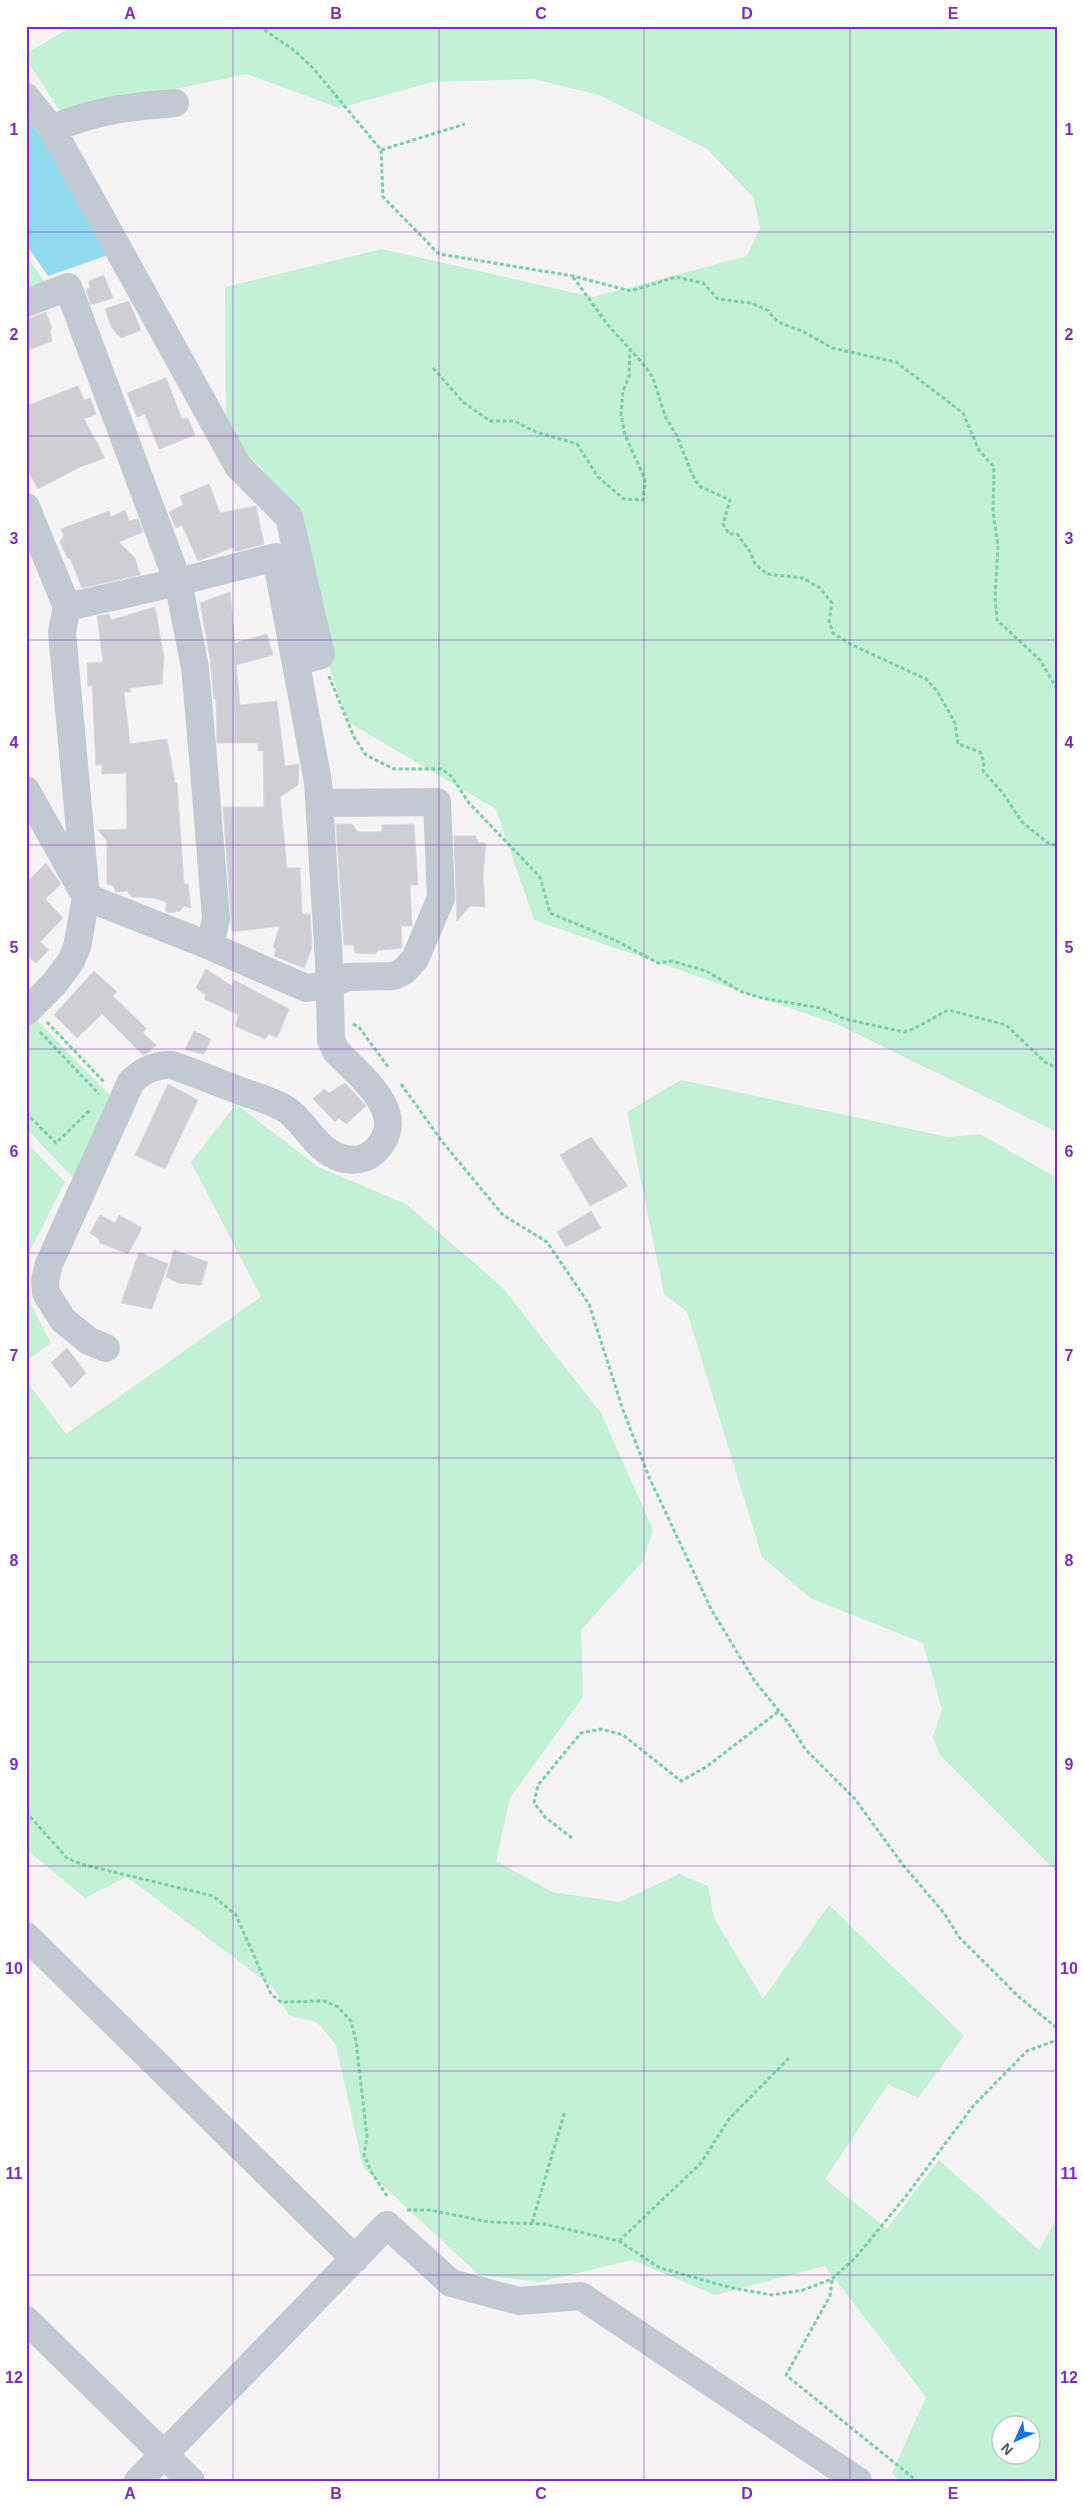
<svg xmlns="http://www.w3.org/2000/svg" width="1083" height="2507" viewBox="0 0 1083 2507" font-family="Helvetica,sans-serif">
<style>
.green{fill:#c3f1d5;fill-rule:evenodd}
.water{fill:#90daee}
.building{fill:#cdcfd5;stroke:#d7d9de}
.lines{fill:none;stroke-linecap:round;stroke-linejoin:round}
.path{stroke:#7ad0a6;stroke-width:3;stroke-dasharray:4 2.5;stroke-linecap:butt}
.minor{stroke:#c1cad2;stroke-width:28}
.grid{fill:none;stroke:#7b2cbf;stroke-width:1;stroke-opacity:0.55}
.neatline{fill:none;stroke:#7b2cbf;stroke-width:2}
.grid-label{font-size:16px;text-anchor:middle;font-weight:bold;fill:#7b2cbf}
</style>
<rect width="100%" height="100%" fill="#f5f3f3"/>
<path class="green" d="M72,26H1057V1132L839,1025L534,920L496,809L348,722L263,469L226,438L225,287L382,249L593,297L747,256L760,228L753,197L707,149L599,95L534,79L432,82L339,108L247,74L61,113L26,59V54Z
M26,255L46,284L26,292Z
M37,1020L114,1100L74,1179L26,1128V1031Z
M681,1080L948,1137L980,1134L1057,1178V1872L940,1755L933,1737L942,1709L923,1643L810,1598L762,1557L687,1312L664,1294L627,1112Z
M236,1104L318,1167L406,1204L502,1287L601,1413L653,1530L643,1561L581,1630L583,1697L510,1798L496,1861L552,1892L620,1902L679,1874L708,1886L714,1918L763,1999L829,1905L964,2036L918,2098L888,2084L825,2179L887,2229L939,2160L1039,2250L1057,2218V2481H899L892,2473L926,2397L825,2266L715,2295L632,2260L540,2282L479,2275L363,2167L336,2045L318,2023L289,2015L273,1987L127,1877L85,1898L26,1849V1380L66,1434L261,1297L191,1162ZM1030,2424V2454H1000V2424Z
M26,1142L65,1182L26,1259Z
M26,1295L51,1343L26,1361Z"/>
<path class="water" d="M26,120L51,148L108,255L48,276L26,244Z"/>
<path class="building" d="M104,275L113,298L91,305L86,290L90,288L89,281Z
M129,301L141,330L121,338L112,328L105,309Z
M46,312L52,328L50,330L52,341L26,351V320Z
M166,378L182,419L188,418L195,435L159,449L145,414L137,417L127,393Z
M78,386L84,400L90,398L96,414L84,419L105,458L80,467L38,489L26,467V406Z
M209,484L220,513L256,506L264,544L238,551H235L234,547L198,561L182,525L176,528L169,512L183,505L180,496Z
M125,510L129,521L138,519L143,532L119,542L135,558L140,575L82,588L70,558L68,559L60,542L64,535L61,529L109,511L111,517Z
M230,592L235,643L267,634L273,655L236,665L240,705L277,701L285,766L299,764L298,785L280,797L287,868H300L302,914H310L312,947L304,968L274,956L276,949L273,947L280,926L232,932L223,807H264L263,750L258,751V743H217L216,699H214L210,659L200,603Z
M155,607L164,658L162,684L130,688V692H124L130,744L167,739L175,783H177L184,884H188L191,908L184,906L180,911L169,913L166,912V902L153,898L132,897L127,891L116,892L113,886L107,884V841L98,830L127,829L126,773L102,774V765H96L92,685L88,686L87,663L103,662L97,616L109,614L111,620Z
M336,824H352L358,832H382V825L414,824L418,885H410L412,926H401L402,948L379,950L375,954L355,953L353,945H344Z
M454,836H476L478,843H486L483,873L485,907L470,906L457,921Z
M46,863L61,884L45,899L63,918L40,942L49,950L36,963L26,955V883Z
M206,969L232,986L234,980L289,1009L277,1038L269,1034L265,1039L235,1026L239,1015L204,999L206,995L196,988Z
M94,971L117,992L113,996L146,1028L143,1033L156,1045L149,1052L143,1055L102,1014L77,1038L54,1015Z
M194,1031L211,1039L204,1054L185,1050Z
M345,1083L366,1106L346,1124L339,1118L335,1122L313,1099L324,1089L329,1093Z
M168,1084L198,1100L165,1169L135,1155Z
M591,1137L628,1186L590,1206L560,1155Z
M591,1211L601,1228L566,1247L557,1232Z
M100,1215L115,1223L119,1215L142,1228L128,1254L100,1243L98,1238L90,1233Z
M174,1250L208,1262L201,1285L178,1283L166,1277Z
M139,1252L168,1264L152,1309L121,1303Z
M67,1348L86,1373L71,1388L51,1363Z"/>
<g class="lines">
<path class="path" d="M259,26L295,51L313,68L381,150L465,124
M1054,26L1057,27
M381,150L383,197L439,254L573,276L631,291L676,277L703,283L718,299L751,303L767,310L778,322L804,332L832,348L896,362L963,413L979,450L994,467L993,512L998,546L995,597L997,620L1040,660L1057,689
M573,277L608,325L645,366L653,378L665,416L677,436L692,474L699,486L730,500L723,524L729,534H737L751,553L755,564L767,574L803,578L820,588L832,603L829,621L833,633L850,644L926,679L937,691L955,723L958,744L980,752L984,762L983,771L1002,792L1022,822L1048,843L1057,845
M433,368L463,402L490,421H514L536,432L577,444L598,477L624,499L643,500L645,479L625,435L621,415L623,391L629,377L630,350
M329,676L354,737L366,755L394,769H442L452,777L469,803L540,877L550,913L615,940L658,963L672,961L706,971L742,992L762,998L821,1008L845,1019L904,1032L915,1028L948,1010L1006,1025L1045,1062L1057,1068
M47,1022L105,1083
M353,1024L359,1027L388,1067
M40,1032L99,1094
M401,1084L444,1144L503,1215L547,1242L589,1304L623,1410L649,1477L711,1609L754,1680L787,1721L806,1750L855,1799L903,1865L944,1913L959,1937L1019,1997L1057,2028
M26,1113L56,1143L91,1109
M26,1812L67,1858L81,1864L213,1896L236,1915L271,1994L281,2002L324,2001L338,2007L351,2021L356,2041L367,2137L364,2155L372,2173L387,2196
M572,1838L546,1818L534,1803L538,1785L581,1733L601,1729L623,1735L681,1781L706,1767L779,1711
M407,2210H430L489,2222L544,2224L619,2241L660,2268L732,2288L772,2295L803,2290L832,2279L856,2257L906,2196L974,2105L1027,2051L1057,2040
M532,2223L565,2111
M619,2241L701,2163L729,2119L789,2058
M832,2280L830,2296L786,2375L917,2481"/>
<path class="minor" d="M26,97L52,129L238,466L289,517L321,655L296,662
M52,129C96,110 128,107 175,103
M26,303L68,287L178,582L195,667L203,757L216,919L210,946
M26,507L67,607L62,632L86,897L77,947L71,961L54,984L26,1012
M67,607L178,582L276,557L318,782L329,962L331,1040L336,1051C360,1076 411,1114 376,1150C367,1159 354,1162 341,1158C314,1150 304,1118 282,1107C271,1101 258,1097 246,1093C222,1084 197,1074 172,1065C155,1064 143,1070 131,1082L49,1264L45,1280L46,1293L63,1320L89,1341L106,1348
M26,790L86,897L210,946L306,988L328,985L348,977L394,976L404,971L415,959L441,898L437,802L320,803
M26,1936L355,2259
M26,2320L191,2481
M138,2481L387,2225L451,2283L519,2301L581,2296L858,2481"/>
</g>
<path class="grid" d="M233,26V2481M439,26V2481M644,26V2481M850,26V2481M26,232H1057M26,436H1057M26,640H1057M26,845H1057M26,1049H1057M26,1253H1057M26,1458H1057M26,1662H1057M26,1866H1057M26,2071H1057M26,2275H1057"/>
<rect width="1083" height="2507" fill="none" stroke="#ffffff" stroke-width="55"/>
<g transform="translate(1016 2440) rotate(225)"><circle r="24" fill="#ffffff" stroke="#b7bbc0"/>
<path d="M0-4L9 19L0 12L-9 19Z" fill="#1a73e8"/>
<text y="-8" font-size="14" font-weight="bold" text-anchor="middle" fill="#4a5661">N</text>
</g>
<rect x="28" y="28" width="1028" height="2452" class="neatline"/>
<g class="grid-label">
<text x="130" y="19">A</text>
<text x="336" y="19">B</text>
<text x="541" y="19">C</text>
<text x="747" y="19">D</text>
<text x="953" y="19">E</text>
<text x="14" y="135">1</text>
<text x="1069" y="135">1</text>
<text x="14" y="340">2</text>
<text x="1069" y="340">2</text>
<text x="14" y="544">3</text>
<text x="1069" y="544">3</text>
<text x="14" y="748">4</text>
<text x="1069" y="748">4</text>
<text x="14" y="953">5</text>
<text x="1069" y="953">5</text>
<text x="14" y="1157">6</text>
<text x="1069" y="1157">6</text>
<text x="14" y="1361">7</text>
<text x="1069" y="1361">7</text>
<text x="14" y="1566">8</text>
<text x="1069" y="1566">8</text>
<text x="14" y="1770">9</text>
<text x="1069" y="1770">9</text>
<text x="14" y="1974">10</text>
<text x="1069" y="1974">10</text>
<text x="14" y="2179">11</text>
<text x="1069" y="2179">11</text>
<text x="14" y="2383">12</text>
<text x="1069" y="2383">12</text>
<text x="130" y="2499">A</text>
<text x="336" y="2499">B</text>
<text x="541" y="2499">C</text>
<text x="747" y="2499">D</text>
<text x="953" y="2499">E</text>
</g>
</svg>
